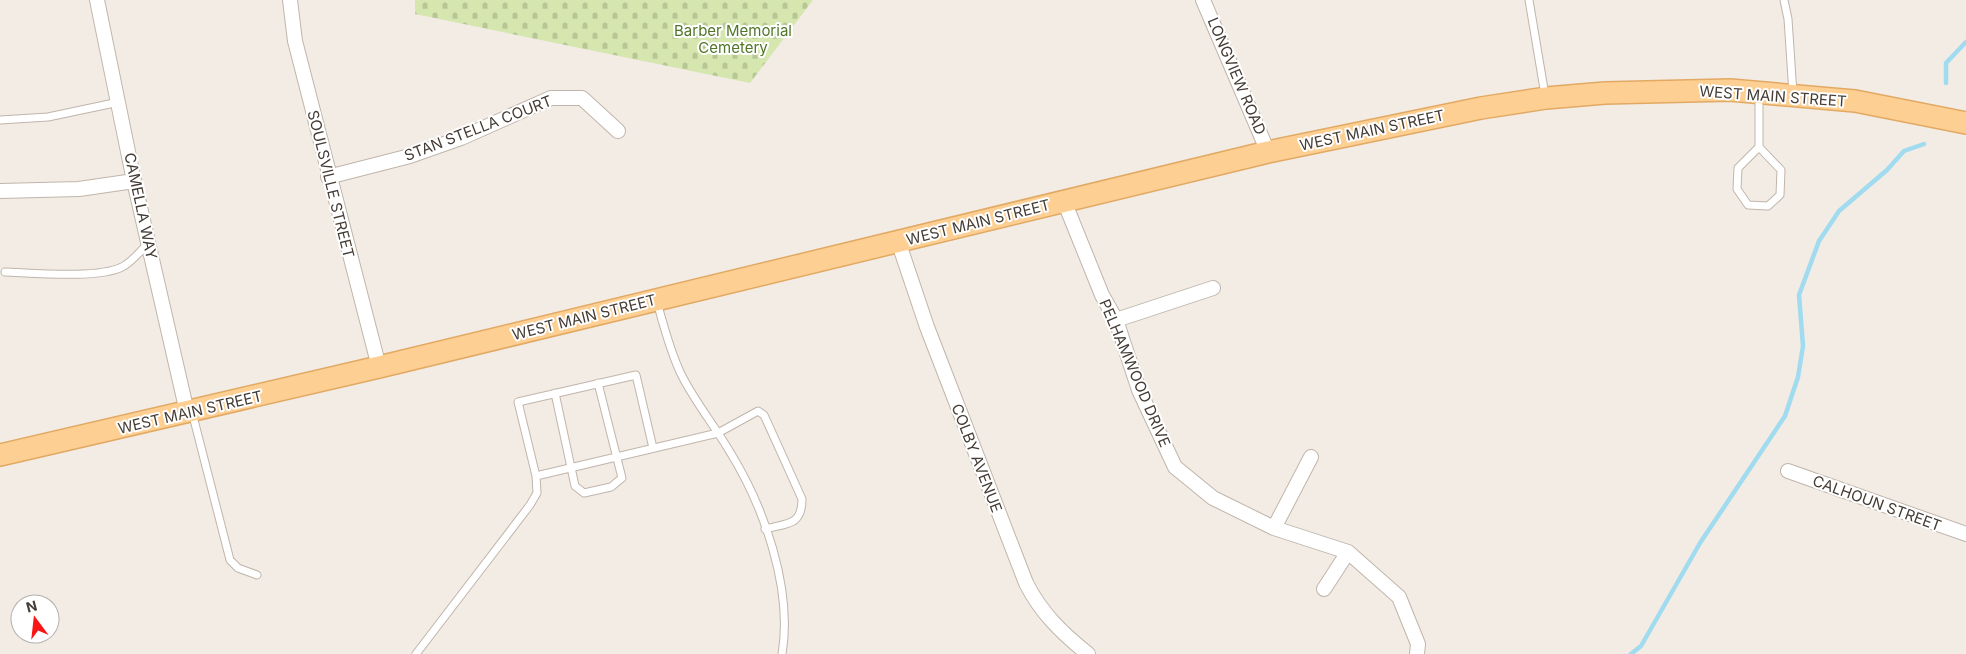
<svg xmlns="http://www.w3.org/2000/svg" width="1966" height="654" viewBox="0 0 1966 654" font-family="Inter,sans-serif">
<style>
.cemetery{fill:url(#cemetery-stones)}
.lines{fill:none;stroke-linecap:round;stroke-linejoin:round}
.stream{stroke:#a1dbef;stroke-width:4.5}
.service-casing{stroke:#c0b5ab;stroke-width:9}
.minor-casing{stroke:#c0b5ab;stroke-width:16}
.primary-casing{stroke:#e2a963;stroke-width:24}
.service{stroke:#fff;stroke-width:7}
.minor{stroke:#fff;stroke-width:14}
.primary{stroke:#fdcf93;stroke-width:21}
.labels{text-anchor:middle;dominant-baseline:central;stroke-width:4;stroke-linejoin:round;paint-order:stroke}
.park-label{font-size:15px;fill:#517529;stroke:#fff}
.street-label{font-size:15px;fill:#443c35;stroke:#fff}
</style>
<defs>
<pattern id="cemetery-stones" width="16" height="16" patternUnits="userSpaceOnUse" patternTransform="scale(1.25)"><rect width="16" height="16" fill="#d5e6ae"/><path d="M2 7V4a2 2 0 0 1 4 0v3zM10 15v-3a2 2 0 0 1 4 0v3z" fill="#b8c696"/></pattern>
</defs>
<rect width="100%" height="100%" fill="#f2ece5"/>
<path class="cemetery" d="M415,0H813L750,83L415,14Z"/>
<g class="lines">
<path class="stream" d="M1946,83V63L1966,42
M1631,654L1641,646L1700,543L1785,416L1798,377L1803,346L1799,295L1819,241L1839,211L1887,170L1904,151L1924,144"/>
<g class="service-casing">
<path id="service" d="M1529,0L1545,95
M1784,0L1788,19L1793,94
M1759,95V147L1738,168L1737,189L1748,205L1768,206L1780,195L1781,170L1759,147
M0,120L48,117L119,102
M5,272C33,273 98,279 122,267C131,263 140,251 148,244
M657,302C664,327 670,351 681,374C695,402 714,425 730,452C764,507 793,589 782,654
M555,393L575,486L584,493L611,487L622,478L598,383
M192,412L230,560L238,568L257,575
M536,476L518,402L636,375L653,448
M416,654L530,505L537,493L536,476L718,433L758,411L764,415L802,499C802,526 787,523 765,529"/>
</g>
<g class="minor-casing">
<path id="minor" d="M97,0L134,181L187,412
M290,0L295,41L379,367
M1203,0L1268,152
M328,177L410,156L461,138L551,98H582L618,131
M0,191L79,189L134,181
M1064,201L1102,295L1116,320L1139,390L1175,467L1213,498L1274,528L1348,552L1399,597L1418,644L1417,654
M898,241L927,327L1026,583C1041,613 1062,633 1088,654
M1116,320L1213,288
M1788,471L1966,534
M1274,528L1311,457
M1324,589L1348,552"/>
</g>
<g class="primary-casing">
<path id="primary" d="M0,455L379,367L1268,152L1481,108L1546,98L1605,93L1730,90L1855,101L1966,123"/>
</g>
<use href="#service" class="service"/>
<use href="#minor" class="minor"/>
<use href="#primary" class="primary"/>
</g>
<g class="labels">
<g class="park-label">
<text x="733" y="30">Barber Memorial<tspan x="733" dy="17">Cemetery</tspan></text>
</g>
<g class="street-label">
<text transform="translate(1237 76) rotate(67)">LONGVIEW ROAD</text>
<text transform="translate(1773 96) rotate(4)">WEST MAIN STREET</text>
<text transform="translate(478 128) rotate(-21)">STAN STELLA COURT</text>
<text transform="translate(1372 130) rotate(-12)">WEST MAIN STREET</text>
<text transform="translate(331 184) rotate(76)">SOULSVILLE STREET</text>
<text transform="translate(141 206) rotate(78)">CAMELLA WAY</text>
<text transform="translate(978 222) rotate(-14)">WEST MAIN STREET</text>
<text transform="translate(584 317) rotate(-14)">WEST MAIN STREET</text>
<text transform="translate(1135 373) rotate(67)">PELHAMWOOD DRIVE</text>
<text transform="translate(190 412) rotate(-13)">WEST MAIN STREET</text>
<text transform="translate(977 458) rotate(69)">COLBY AVENUE</text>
<text transform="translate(1877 503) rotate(20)">CALHOUN STREET</text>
</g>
</g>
<g transform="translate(35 619) rotate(345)"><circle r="24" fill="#ffffff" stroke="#b4b1ae"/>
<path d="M0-4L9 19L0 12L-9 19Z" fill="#f81716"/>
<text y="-8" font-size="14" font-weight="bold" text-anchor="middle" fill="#443c35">N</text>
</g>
</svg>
